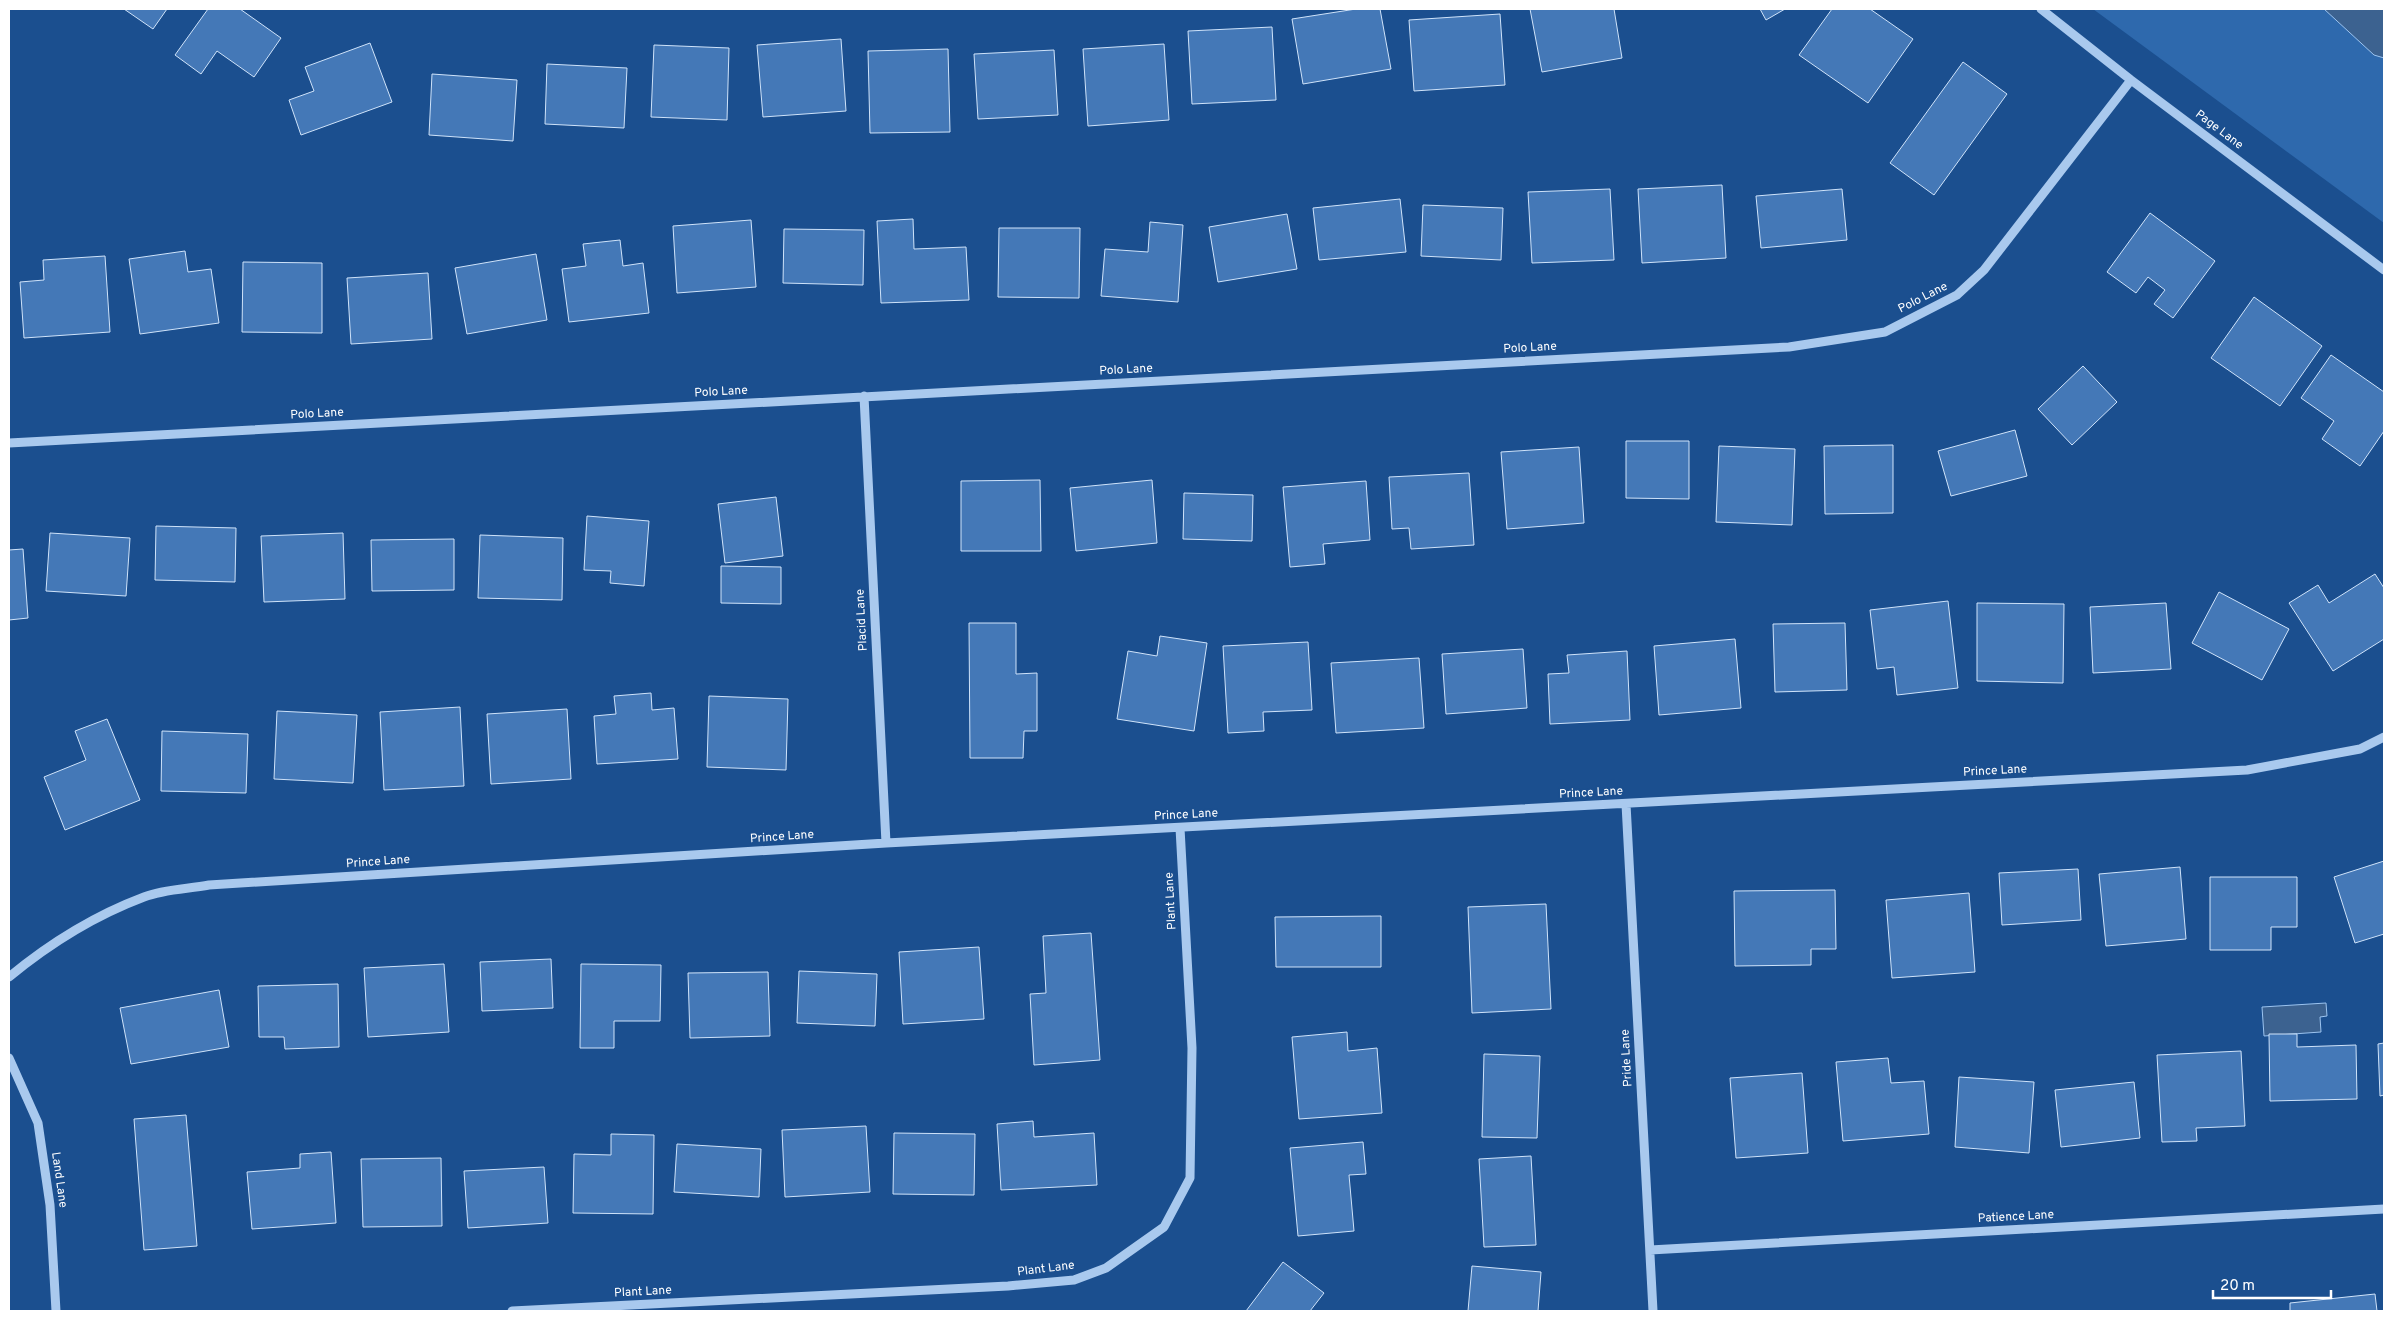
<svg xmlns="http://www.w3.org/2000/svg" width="2393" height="1320" viewBox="0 0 2393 1320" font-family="Overpass,sans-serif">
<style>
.green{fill:#2e69ad}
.water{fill:#3c6290;stroke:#9cc4f0}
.building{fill:#4478b7;stroke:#cfe3fa}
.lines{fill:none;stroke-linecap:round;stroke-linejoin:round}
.minor{stroke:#a9c9ee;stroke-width:9}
.labels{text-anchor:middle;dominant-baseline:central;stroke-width:4;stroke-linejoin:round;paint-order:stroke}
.street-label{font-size:12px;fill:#fff;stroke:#1b4f8f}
</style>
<rect width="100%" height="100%" fill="#1b4f8f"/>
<path class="green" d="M2093,9H2384V223Z"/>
<path class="water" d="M2324,9H2384V58L2374,55Z
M2326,1003L2327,1016L2320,1017L2321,1032L2264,1036L2262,1007Z"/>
<path class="building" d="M124,9H167L153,29Z
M208,9H240L281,38L254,77L217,51L201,74L175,55Z
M1356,9H1380L1391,69L1303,84L1292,19Z
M1530,9H1614L1622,58L1542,72Z
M1760,9H1785L1766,20Z
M1832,9H1870L1913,39L1868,103L1799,55Z
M1500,14L1505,85L1414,91L1409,20Z
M1272,27L1276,100L1192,104L1188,31Z
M841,39L846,111L763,117L757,45Z
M370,43L392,102L301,135L289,100L314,91L305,67Z
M1164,44L1169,120L1088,126L1083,49Z
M654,45L729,48L727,120L651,117Z
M948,49L950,132L870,133L868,51Z
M1054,50L1058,115L978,119L974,54Z
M1963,62L2007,94L1934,195L1890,163Z
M547,64L627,68L624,128L545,124Z
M432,74L517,80L513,141L429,135Z
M1722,185L1726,258L1642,263L1638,189Z
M1610,189L1614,260L1532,263L1528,192Z
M1842,189L1847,240L1761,248L1756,196Z
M1400,199L1406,252L1319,260L1313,208Z
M1423,205L1503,208L1501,260L1421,256Z
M2150,213L2215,261L2173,318L2154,304L2165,290L2148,277L2136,293L2107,272Z
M1287,214L1297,269L1218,282L1209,227Z
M913,219L914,249L966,247L969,300L881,303L877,221Z
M751,220L756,287L677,293L673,226Z
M1150,222L1183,225L1178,302L1101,296L1105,249L1148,252Z
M999,228H1080L1079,298L998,297Z
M784,229L864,230L863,285L783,283Z
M620,240L623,266L643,263L649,313L569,322L562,269L586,266L583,244Z
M185,251L188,272L211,269L219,323L140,334L129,259Z
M536,254L547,320L467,334L455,268Z
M105,256L110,332L24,338L20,282L44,280L43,260Z
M243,262L322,263V333L242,332Z
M428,273L432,339L351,344L347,278Z
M2254,297L2322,346L2280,406L2211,358Z
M2331,355L2384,392V431L2360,466L2322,439L2334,421L2301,398Z
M2083,366L2117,402L2072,445L2038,409Z
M2015,430L2027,476L1951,496L1938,451Z
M1626,441H1689V499L1626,498Z
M1893,445V513L1825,514L1824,446Z
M1719,446L1795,449L1792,525L1716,522Z
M1579,447L1584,523L1507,529L1501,452Z
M1469,473L1474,545L1411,549L1409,528L1392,529L1389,477Z
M1040,480L1041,551H961V481Z
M1152,480L1157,543L1076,551L1070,488Z
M1366,481L1370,540L1323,544L1325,564L1290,567L1283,487Z
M1184,493L1253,495L1252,541L1183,539Z
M776,497L783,556L725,563L718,504Z
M587,516L649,521L644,586L610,583L611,571L584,570Z
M156,526L236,528L235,582L155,580Z
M50,533L130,538L126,596L46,591Z
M343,533L345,599L264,602L261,536Z
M480,535L563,538L562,600L478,598Z
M454,539V590L372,591L371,540Z
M23,549L28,618L9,620V550Z
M721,566L781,567V604L721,603Z
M2375,574L2384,588V639L2333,671L2289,603L2318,585L2329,603Z
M2219,592L2289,629L2262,680L2192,643Z
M1948,601L1958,688L1897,695L1894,667L1877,669L1870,610Z
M1977,603L2064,604L2063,683L1977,681Z
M2166,603L2171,669L2093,673L2090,607Z
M969,623H1016V674L1037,673V731H1024L1023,758H970Z
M1845,623L1847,690L1775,692L1773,624Z
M1160,636L1207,643L1194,731L1117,719L1128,651L1157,656Z
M1735,639L1741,708L1659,715L1654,646Z
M1308,642L1312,710L1263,712L1264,731L1228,733L1223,646Z
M1523,649L1527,708L1446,714L1442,654Z
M1627,651L1630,720L1550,724L1548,674L1569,673L1567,655Z
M1419,658L1424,728L1336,733L1331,663Z
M651,693L652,710L674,708L678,759L597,764L594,716L616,714L614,696Z
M709,696L788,699L786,770L707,767Z
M460,707L464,786L384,790L380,712Z
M567,709L571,779L491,784L487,714Z
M277,711L357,715L353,783L274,779Z
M107,719L140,800L65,830L44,777L86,760L75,731Z
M162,731L248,734L246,793L161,791Z
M2384,861V934L2355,943L2334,877Z
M2180,867L2186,939L2106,946L2099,874Z
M2078,869L2081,920L2002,925L1999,873Z
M2210,877H2297V927H2271V950H2210Z
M1835,890L1836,949H1811V965L1735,966L1734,891Z
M1969,893L1975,972L1892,978L1886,900Z
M1546,904L1551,1009L1472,1013L1468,907Z
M1381,916V967H1276L1275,917Z
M1091,933L1100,1060L1034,1065L1030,994L1046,993L1043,936Z
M979,947L984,1019L903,1024L899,952Z
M551,959L553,1008L482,1011L480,962Z
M444,964L449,1032L368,1037L364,968Z
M581,964L661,965L660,1021H614V1048H580Z
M799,971L877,974L875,1026L797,1023Z
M768,972L770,1036L690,1038L688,973Z
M338,984L339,1047L285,1049L284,1037H259L258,986Z
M219,990L229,1047L131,1064L120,1008Z
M1347,1032L1348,1051L1377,1048L1382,1113L1299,1119L1292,1037Z
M2269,1034H2297V1047L2356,1045L2357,1099L2270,1101Z
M2384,1043V1095L2380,1096L2378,1044Z
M2241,1051L2245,1126L2196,1128L2197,1141L2162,1142L2157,1055Z
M1484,1054L1540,1056L1537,1138L1482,1137Z
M1888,1058L1891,1083L1924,1081L1929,1134L1843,1141L1836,1062Z
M1802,1073L1808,1153L1736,1158L1730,1078Z
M1959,1077L2034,1082L2029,1153L1955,1147Z
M2134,1082L2140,1138L2061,1147L2055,1090Z
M186,1115L197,1246L144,1250L134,1119Z
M1033,1121L1034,1137L1094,1133L1097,1185L1001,1190L997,1124Z
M866,1126L870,1192L785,1197L782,1130Z
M894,1133L975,1134L974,1195L893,1194Z
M611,1134L654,1135L653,1214L573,1213L574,1154L611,1155Z
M1363,1142L1366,1174L1349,1175L1354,1231L1298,1236L1290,1148Z
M677,1144L761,1149L759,1197L674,1192Z
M331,1152L336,1223L252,1229L247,1172L300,1168V1154Z
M1531,1156L1536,1245L1484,1247L1479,1159Z
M441,1158L442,1226L363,1227L361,1159Z
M544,1167L548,1223L468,1228L464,1171Z
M1283,1262L1324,1293L1310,1311H1246Z
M1472,1266L1541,1272L1538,1311H1468Z
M2375,1294L2377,1311H2290V1303Z"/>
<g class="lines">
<path class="minor" d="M2041,9L2131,80L2384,270
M864,396L886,843
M9,443L1789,347L1885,332L1957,295L1984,270L2131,80
M1626,804L1653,1311
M9,977C49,944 96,915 144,897C164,889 188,889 209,885L886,843L2247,770L2360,749L2384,737
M9,1058L38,1123L50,1205L56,1311
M1650,1250L2384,1209
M512,1311L1008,1286L1074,1280L1106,1268L1164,1227L1190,1178L1192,1048L1180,828"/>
</g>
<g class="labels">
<g class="street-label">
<text transform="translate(2219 130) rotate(37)">Page Lane</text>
<text transform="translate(1923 298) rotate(-27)">Polo Lane</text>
<text transform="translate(1530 348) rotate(-3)">Polo Lane</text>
<text transform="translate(1126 370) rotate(-3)">Polo Lane</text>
<text transform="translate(721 392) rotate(-3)">Polo Lane</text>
<text transform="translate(317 414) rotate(-3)">Polo Lane</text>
<text transform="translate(862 620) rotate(-93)">Placid Lane</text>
<text transform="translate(1995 771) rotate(-3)">Prince Lane</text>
<text transform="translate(1591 793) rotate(-3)">Prince Lane</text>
<text transform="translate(1186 815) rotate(-3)">Prince Lane</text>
<text transform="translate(782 837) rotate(-4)">Prince Lane</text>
<text transform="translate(378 862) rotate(-4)">Prince Lane</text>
<text transform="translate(1171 901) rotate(-93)">Plant Lane</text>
<text transform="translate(1627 1058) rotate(-93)">Pride Lane</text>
<text transform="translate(59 1180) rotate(82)">Land Lane</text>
<text transform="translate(2016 1217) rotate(-3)">Patience Lane</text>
<text transform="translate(1046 1269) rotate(-7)">Plant Lane</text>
<text transform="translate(643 1292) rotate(-3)">Plant Lane</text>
</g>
</g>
<rect width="2393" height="1320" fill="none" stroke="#ffffff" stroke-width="20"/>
<path d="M2213 1290v8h118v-8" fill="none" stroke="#ffffff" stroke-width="2.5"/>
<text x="2220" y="1290" font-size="15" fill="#ffffff" stroke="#1b4f8f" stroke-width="4" paint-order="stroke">20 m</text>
</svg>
